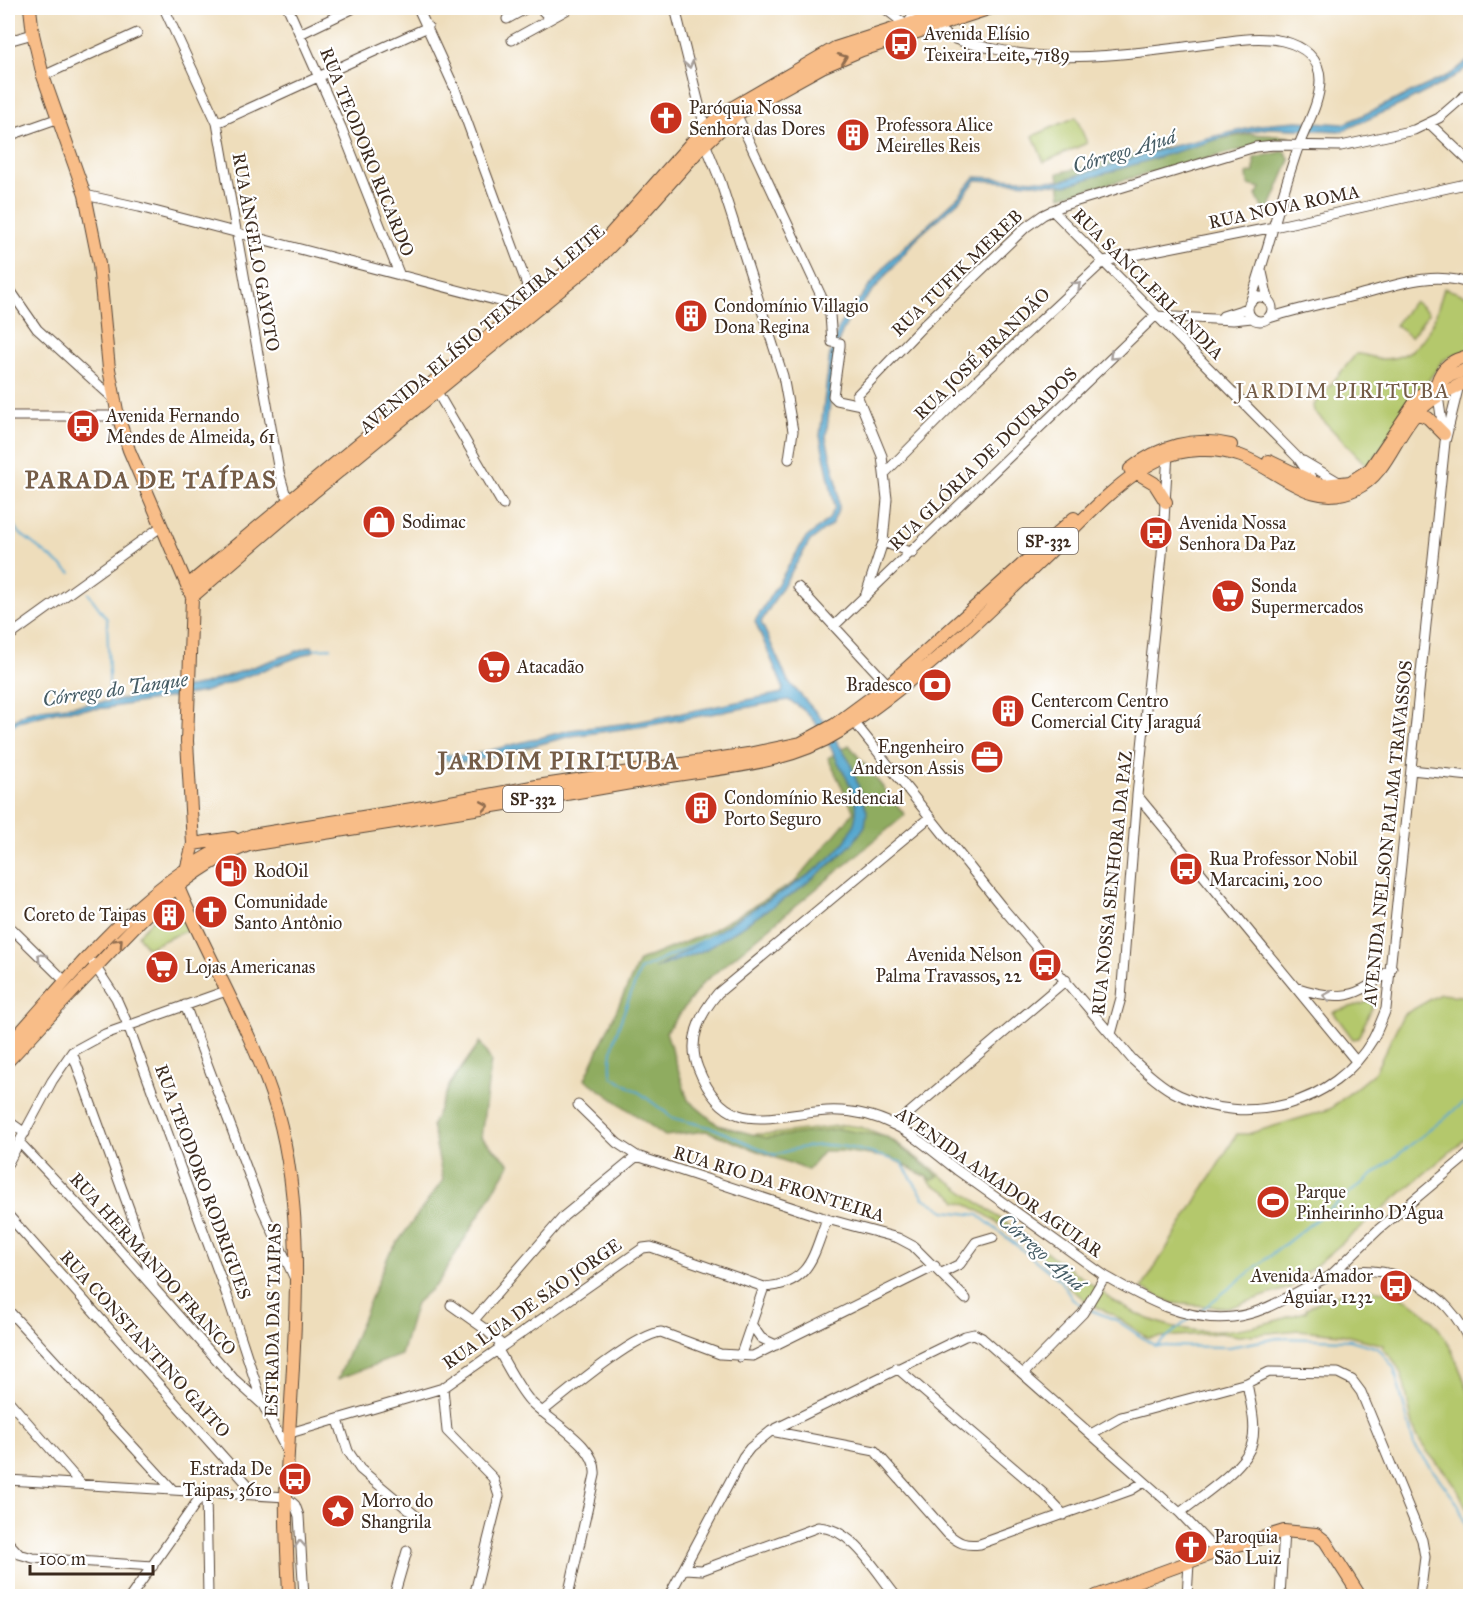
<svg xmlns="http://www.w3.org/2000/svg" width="1478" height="1604" viewBox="0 0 1478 1604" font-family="'IM FELL Great Primer',serif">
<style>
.green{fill:#b4c86c;stroke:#787945;stroke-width:1.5}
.forest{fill:#8fac60;stroke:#656b3f;stroke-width:1.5}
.water{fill:#54a7cf;stroke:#486876;stroke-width:1.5}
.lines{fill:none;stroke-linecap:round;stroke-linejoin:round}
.stream{stroke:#54a7cf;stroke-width:2}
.minor-casing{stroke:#564536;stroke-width:11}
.major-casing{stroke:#564536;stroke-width:14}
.minor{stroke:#fff;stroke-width:9}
.major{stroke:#f8bd88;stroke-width:12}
.oneway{stroke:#906c4e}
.oneway2{stroke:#a79f9a}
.labels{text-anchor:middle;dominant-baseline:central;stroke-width:4.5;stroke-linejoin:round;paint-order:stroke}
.shield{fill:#fff;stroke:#766a62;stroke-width:1.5}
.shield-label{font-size:16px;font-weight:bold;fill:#3b2a1e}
.poi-label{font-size:18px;fill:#3b2a1e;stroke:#fff;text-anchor:start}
.street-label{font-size:18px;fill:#3b2a1e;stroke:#fff}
.water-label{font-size:20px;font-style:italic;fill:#455c65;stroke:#fff}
.quarter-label{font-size:21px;letter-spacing:1.5px;fill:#745c47;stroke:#fff}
.district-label{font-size:24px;font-weight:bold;letter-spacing:1.5px;fill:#745c47;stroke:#fff}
</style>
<rect width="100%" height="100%" fill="#fff"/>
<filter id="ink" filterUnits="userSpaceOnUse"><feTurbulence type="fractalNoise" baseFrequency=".0167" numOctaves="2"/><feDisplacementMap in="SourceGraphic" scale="12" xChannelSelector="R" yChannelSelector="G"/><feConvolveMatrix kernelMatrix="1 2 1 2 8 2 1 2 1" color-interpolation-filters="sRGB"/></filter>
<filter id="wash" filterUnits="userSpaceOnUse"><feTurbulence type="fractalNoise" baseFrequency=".008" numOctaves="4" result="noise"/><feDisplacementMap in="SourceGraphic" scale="24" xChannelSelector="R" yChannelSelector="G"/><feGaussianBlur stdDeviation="1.35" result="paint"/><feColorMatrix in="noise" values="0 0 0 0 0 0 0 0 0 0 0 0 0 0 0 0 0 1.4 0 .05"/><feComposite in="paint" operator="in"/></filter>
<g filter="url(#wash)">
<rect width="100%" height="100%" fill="#edb"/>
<path class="green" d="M1076,117L1087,143L1044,162L1033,136Z
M1444,288L1470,297V353L1453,355L1442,361L1368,467L1314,411L1313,406L1356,354C1365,353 1374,359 1383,359C1424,359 1435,320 1444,288Z
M1414,301L1429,313L1411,337L1395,325Z
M173,903L188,930L147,948L138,935L163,909Z
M1440,994L1470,997V1135L1289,1288L1228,1308L1172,1303L1142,1288L1237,1134H1248L1330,1109L1375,1072L1403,1015Z
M1368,1002L1374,1003L1358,1038L1353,1039L1333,1012Z
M845,1125L860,1127L892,1140L1114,1301C1182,1344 1235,1335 1307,1311L1305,1309C1373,1269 1429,1292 1458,1365C1462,1376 1469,1388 1470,1400C1475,1434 1470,1479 1470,1515C1464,1504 1460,1492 1453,1482C1439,1463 1419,1448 1413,1425C1405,1396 1407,1369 1383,1349L1384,1345L1341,1334L1299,1330L1239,1336L1220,1333L1148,1338L1112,1314L1091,1304L1068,1287L1069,1282L1063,1274H1060C1043,1255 977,1203 957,1202L951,1194L932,1184L914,1161L755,1137V1134H772Z"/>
<path class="forest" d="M1250,134L1291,137L1061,196L1058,173L1156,149Z
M1285,151L1290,160L1269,209L1263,210L1256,195L1261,188L1248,185L1247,174L1254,172V158Z
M849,745L905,815L703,983L666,1032L688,1100L718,1125L766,1138L838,1129L887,1137L938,1176L932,1180L891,1158L842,1151H824L808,1170L706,1131L665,1136L585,1079L639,961L707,933L795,882L854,812L828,758Z
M480,1042L491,1061L481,1137L510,1164L438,1283L416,1303L401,1355L338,1379L389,1254L443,1180L432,1125L450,1084Z"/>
<path class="water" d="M1470,59V65L1453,78L1402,104L1342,131L1269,128L1225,137L1067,185L976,180L962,198L919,236L849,319L842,332L836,349L826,438L837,483L839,508L832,524L810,541L761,622L788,681L823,720L850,762L867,811L865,826L853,843L833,862L797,891L705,950L654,969C684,953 711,936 740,917C775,895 851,860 856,814C859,796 844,774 836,758C825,736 812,711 788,700L645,726L571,736L474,761L456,763L438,758L441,753L459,756L472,755L570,730L637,722L782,693L783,687L755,621L805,539L829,519L835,507L820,436L830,353L840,324L890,260L960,195L975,177L1060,181L1169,147L1271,123L1297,121L1344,124L1451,74Z
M312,646L314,651L204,692L106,708L58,711L8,725L25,713L41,709L113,701L205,684Z"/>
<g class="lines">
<path class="stream" d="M8,516L18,532L71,573
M88,593L107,619L110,704
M314,649L331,648
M8,729L17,721
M716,934L640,970C630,1000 605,1047 612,1077L640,1093L673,1118L713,1128L775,1155C828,1136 849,1147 901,1162L924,1198L945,1211L978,1215L1059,1279L1073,1300L1083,1306
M1088,1309L1116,1320L1155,1346L1229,1347L1278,1338L1350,1340L1378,1348L1394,1368L1414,1445L1458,1504L1468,1532L1470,1573
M1199,1312L1470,1098
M1157,1345L1192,1317"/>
</g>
</g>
<g filter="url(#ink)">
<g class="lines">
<g class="minor-casing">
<path id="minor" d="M164,8L217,123L279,472L285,493L294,502
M288,8L341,127L400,276
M418,8L455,89L534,304
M540,8L546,14L554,11
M675,8L705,128V143L720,180L783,376L793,431L789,459
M884,8L906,25L908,30
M507,19L527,8
M935,22C941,41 978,45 995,49C1059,64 1128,54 1193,46C1223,43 1253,34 1283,41C1303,46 1320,58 1320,80C1320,103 1307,124 1299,145C1281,196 1268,249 1251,300
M906,25L920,8
M300,34L352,9
M512,40L570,8
M8,41L33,34
M43,76L137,33
M734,109L830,315L832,342L840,343V346L833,396L837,400L861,405
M217,123L428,27
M1430,124L1470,162
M8,136L59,118
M85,195L139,207L522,307L525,311
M1052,210L1298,458L1315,483
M1262,272L1268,299
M8,287L37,329L114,399
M1248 309a12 12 0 1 1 24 0a12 12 0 1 1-24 0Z
M1223,316L1248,308
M1269,318C1297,309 1325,303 1354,296C1391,287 1432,269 1470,284
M437,392L503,505
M1438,396L1444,436
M8,416H118
M1303,461L1342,484
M885,473L976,381L1104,261L1274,227L1470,183
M883,542L913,553
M798,587L892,689
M865,597L883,542L887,499L882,456L857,395L924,325L1026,227L1043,215L1064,205L1255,147L1274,145L1341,146L1414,130L1439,118L1470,91
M834,626L1155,316L1233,320L1252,318
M8,637L162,526
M850,717L1001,906L1132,1059C1146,1072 1162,1087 1179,1095C1248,1127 1334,1106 1373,1039C1378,1030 1382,1019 1386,1009L1445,442L1459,385
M1411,770L1470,776
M1137,795L1356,1061
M930,817L718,993C700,1014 687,1040 698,1068C726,1139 768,1115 827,1111C850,1110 874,1115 894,1125C916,1135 937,1155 957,1170C1007,1205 1056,1241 1105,1276C1145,1299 1186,1322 1233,1317C1270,1313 1296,1289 1329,1277C1386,1256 1450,1289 1470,1344
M8,925L66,982
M93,963L116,998L128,1025L229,1301L263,1405L288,1453
M1295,987C1339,1002 1358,999 1392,968
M185,1005L260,1204L294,1277
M1111,1034L1121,998L1137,795L1162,555L1168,452
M72,1052L131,1214L153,1285
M578,1105L617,1143L637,1156L827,1219L898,1238L913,1246L966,1299
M8,1121L25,1133
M895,1125L1066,980
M20,1143L107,1235L233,1378L263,1405
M8,1163L52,1081L72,1052L105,1034L226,991
M8,1215L257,1495
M942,1273L960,1264L976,1242L993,1237
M1330,1276L1379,1229L1470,1153
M451,1305L485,1329L503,1346
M8,1310L173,1490
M474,1320L564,1216L637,1156
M751,1324L761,1338L776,1345
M498,1350C508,1367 517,1386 530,1401C550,1422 598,1445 595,1475L568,1596
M740,1357L764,1287
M897,1368L1044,1494L1064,1515
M1023,1374L1083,1313L1105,1276
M443,1388L447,1431L493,1478L499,1496L474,1596
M8,1400L81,1484
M542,1412C566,1393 634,1335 661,1332L720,1354L753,1356L935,1266
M338,1420L348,1451L360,1469L416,1516
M771,1431L875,1451L948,1534C959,1543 965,1546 980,1544L1131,1490L1144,1482
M290,1433L443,1388L643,1248L651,1247L764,1287C811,1284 813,1255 827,1219
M1091,1434L1121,1417L1247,1383L1269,1372L1338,1373L1352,1380L1361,1392L1422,1540L1425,1557L1420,1596
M8,1480L286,1497L295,1505L299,1516L304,1596
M206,1493L208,1596
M1180,1513C1199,1497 1246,1468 1252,1443C1257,1425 1250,1401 1247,1383
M8,1542L19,1554L33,1558L153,1566
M684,1569L702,1570L818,1527C853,1528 876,1572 896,1596
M131,1596L203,1493
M394,1596L407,1551
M669,1596L743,1457L750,1448L771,1431L965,1336L974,1334L982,1338L1180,1513L1217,1552
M1187,1596L1189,1563
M1280,1596L1284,1531"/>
</g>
<g class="major-casing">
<path id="major" d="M30,8L33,34L43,76L85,195L99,264L109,369L118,416L129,450L192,597L187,741L193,844L186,870
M1437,383C1442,366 1453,359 1470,356
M1417,413L1428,418L1444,434
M1269,461L1315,483L1325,485L1350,482L1370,469L1420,395L1447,377L1470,368
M1130,469C1159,446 1194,436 1231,445
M1137,473L1154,483L1166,502
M188,585L607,238L700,133L723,113L835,48L959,8
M192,597L315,491L597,260L642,214L699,150L737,114L822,67L862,50L991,8
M193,844L233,838
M178,887C209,962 254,1033 277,1111C311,1231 290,1374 286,1496C285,1530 288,1563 289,1596
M8,1046C80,967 149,873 252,835L412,809L537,786L748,754L801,743L834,725L888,685L1074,518
M8,1061C37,1030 66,998 96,967C141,919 185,869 249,845C387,823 526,802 664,777C723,767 787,765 839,732C913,685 979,621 1042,560C1074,529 1118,479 1158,460C1182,448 1216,447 1241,456C1280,470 1311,510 1356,489C1387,474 1395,436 1417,413C1431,398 1451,388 1470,381
M1096,1596L1225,1549L1284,1531L1316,1534L1325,1541L1360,1596"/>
</g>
<use href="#minor" class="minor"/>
<use href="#major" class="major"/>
</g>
<defs><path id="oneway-chevron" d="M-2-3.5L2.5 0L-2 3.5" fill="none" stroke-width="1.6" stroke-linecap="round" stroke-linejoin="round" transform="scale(1.5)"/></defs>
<g class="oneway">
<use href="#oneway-chevron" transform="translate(843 58) rotate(-22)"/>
<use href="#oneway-chevron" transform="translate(485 806) rotate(-10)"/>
<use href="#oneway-chevron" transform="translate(119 942) rotate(-47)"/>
</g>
<g class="oneway2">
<use href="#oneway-chevron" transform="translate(689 64) rotate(77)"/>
<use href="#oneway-chevron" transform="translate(1077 285) rotate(-43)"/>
<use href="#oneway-chevron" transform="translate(1113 356) rotate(136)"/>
<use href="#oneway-chevron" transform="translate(41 957) rotate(-135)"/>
<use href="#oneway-chevron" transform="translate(1327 996) rotate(-170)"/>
<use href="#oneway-chevron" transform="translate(300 1544) rotate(-94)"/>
</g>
</g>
<defs>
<g id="bus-disc" transform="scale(1.725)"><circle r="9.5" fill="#c8321e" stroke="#fff"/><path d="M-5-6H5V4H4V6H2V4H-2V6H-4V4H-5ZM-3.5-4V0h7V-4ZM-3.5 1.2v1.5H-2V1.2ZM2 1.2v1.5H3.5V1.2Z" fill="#fff"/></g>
<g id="church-disc" transform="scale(1.725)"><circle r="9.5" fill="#c8321e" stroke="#fff"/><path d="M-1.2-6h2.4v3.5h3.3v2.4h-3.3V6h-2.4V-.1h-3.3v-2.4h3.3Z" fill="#fff"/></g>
<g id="building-disc" transform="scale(1.725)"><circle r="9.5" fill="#c8321e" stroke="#fff"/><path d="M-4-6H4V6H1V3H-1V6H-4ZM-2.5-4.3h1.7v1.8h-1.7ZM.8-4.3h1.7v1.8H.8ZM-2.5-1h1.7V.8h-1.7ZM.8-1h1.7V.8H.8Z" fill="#fff"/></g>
<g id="shop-disc" transform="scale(1.725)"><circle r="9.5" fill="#c8321e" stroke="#fff"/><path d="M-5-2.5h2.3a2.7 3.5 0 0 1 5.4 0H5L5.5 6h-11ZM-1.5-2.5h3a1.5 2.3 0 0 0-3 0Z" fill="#fff"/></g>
<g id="supermarket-disc" transform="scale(1.725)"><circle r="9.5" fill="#c8321e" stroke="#fff"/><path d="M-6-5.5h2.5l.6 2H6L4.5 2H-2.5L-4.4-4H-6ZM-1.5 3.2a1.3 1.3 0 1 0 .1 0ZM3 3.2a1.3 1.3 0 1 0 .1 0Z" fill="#fff"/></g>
<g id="bank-disc" transform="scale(1.725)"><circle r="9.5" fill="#c8321e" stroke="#fff"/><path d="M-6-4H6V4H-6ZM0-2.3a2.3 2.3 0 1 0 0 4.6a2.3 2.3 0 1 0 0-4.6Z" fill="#fff"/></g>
<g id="office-disc" transform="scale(1.725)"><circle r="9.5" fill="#c8321e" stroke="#fff"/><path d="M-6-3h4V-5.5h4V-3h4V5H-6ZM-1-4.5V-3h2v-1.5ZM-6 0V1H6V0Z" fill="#fff"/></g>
<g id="fuel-disc" transform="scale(1.725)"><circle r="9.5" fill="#c8321e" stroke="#fff"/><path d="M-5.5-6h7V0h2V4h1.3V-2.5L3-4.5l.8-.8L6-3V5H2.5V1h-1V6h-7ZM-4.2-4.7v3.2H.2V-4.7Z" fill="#fff"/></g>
<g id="stadium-disc" transform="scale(1.725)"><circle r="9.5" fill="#c8321e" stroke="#fff"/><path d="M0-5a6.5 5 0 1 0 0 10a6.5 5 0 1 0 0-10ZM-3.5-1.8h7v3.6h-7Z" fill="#fff"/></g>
<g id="sight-disc" transform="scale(1.725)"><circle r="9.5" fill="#c8321e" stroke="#fff"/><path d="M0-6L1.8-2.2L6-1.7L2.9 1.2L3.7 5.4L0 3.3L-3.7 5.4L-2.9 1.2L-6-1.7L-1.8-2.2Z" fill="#fff"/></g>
</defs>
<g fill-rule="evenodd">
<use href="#bus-disc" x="901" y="44"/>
<use href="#church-disc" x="666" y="118"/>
<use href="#building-disc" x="853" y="135"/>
<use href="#building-disc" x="691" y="316"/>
<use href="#bus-disc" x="83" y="426"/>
<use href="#shop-disc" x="379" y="522"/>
<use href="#bus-disc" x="1156" y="533"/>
<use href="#supermarket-disc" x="1228" y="596"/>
<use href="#supermarket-disc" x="494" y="667"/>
<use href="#bank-disc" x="935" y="685"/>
<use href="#building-disc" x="1008" y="711"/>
<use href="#office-disc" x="987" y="757"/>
<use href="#building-disc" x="701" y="808"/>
<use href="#bus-disc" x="1186" y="869"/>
<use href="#fuel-disc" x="231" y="871"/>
<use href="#church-disc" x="211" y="912"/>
<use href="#building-disc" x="169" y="915"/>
<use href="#bus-disc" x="1045" y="965"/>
<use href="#supermarket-disc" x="162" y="967"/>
<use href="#stadium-disc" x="1273" y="1202"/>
<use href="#bus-disc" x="1396" y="1286"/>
<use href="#bus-disc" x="295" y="1479"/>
<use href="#sight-disc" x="338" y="1511"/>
<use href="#church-disc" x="1191" y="1547"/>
</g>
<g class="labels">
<g class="shield">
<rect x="1018" y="528" width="60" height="26" rx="4.5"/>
<rect x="503" y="786" width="60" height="26" rx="4.5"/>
</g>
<g class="shield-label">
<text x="1048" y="541">SP-332</text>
<text x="533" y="799">SP-332</text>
</g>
<g class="poi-label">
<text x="924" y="34">Avenida Elísio<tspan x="924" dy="21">Teixeira Leite, 7189</tspan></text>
<text x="689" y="108">Paróquia Nossa<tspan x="689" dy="21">Senhora das Dores</tspan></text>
<text x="876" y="125">Professora Alice<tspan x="876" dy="21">Meirelles Reis</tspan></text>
<text x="714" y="306">Condomínio Villagio<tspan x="714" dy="21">Dona Regina</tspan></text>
<text x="106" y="416">Avenida Fernando<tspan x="106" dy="21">Mendes de Almeida, 61</tspan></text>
<text x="402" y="522">Sodimac</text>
<text x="1179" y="523">Avenida Nossa<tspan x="1179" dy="21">Senhora Da Paz</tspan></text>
<text x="1251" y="586">Sonda<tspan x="1251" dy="21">Supermercados</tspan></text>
<text x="517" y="667">Atacadão</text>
<text x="912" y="685" text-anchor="end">Bradesco</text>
<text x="1031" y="701">Centercom Centro<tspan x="1031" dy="21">Comercial City Jaraguá</tspan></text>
<text x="964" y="747" text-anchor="end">Engenheiro<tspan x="964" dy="21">Anderson Assis</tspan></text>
<text x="724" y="798">Condomínio Residencial<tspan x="724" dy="21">Porto Seguro</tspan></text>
<text x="1209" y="859">Rua Professor Nobil<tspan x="1209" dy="21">Marcacini, 200</tspan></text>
<text x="254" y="871">RodOil</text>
<text x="234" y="902">Comunidade<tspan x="234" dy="21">Santo Antônio</tspan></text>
<text x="146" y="915" text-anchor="end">Coreto de Taipas</text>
<text x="1022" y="955" text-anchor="end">Avenida Nelson<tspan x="1022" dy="21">Palma Travassos, 22</tspan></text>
<text x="185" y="967">Lojas Americanas</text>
<text x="1296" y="1192">Parque<tspan x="1296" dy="21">Pinheirinho D'Água</tspan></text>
<text x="1373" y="1276" text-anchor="end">Avenida Amador<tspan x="1373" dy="21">Aguiar, 1232</tspan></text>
<text x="272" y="1469" text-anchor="end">Estrada De<tspan x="272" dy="21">Taipas, 3610</tspan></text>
<text x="361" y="1501">Morro do<tspan x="361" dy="21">Shangrila</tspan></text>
<text x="1214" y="1537">Paroquia<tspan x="1214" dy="21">São Luiz</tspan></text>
</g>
<g class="street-label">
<text transform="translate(367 152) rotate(68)">RUA TEODORO RICARDO</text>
<text transform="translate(1284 207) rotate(-12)">RUA NOVA ROMA</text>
<text transform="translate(256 252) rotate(80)">RUA ÂNGELO GAYOTO</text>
<text transform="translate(957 273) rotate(-44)">RUA TUFIK MEREB</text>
<text transform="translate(1148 284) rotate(45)">RUA SANCLERLÂNDIA</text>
<text transform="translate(482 329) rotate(-40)">AVENIDA ELÍSIO TEIXEIRA LEITE</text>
<text transform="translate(982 354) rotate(-44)">RUA JOSÉ BRANDÃO</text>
<text transform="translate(983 459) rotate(-44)">RUA GLÓRIA DE DOURADOS</text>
<text transform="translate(1388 833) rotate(-84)">AVENIDA NELSON PALMA TRAVASSOS</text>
<text transform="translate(1112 883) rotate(-84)">RUA NOSSA SENHORA DA PAZ</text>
<text transform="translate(203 1182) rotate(70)">RUA TEODORO RODRIGUES</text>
<text transform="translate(999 1182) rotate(35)">AVENIDA AMADOR AGUIAR</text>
<text transform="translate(779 1184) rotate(17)">RUA RIO DA FRONTEIRA</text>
<text transform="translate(153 1264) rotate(48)">RUA HERMANDO FRANCO</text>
<text transform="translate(532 1304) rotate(-35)">RUA LUA DE SÃO JORGE</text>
<text transform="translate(273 1320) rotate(-89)">ESTRADA DAS TAIPAS</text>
<text transform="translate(145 1344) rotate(48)">RUA CONSTANTINO GAITO</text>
</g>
<g class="water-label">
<text transform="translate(1124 151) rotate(-17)">Córrego Ajuá</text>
<text transform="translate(115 689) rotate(-8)">Córrego do Tanque</text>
<text transform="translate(1042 1252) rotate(41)">Córrego Ajuá</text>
</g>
<g class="quarter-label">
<text x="1343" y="391">JARDIM PIRITUBA</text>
</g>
<g class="district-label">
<text x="151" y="480">PARADA DE TAÍPAS</text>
<text x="559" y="761">JARDIM PIRITUBA</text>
</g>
</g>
<rect width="1478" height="1604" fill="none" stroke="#fff" stroke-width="30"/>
<path d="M30 1565v9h123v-9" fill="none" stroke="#3b2a1e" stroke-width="3"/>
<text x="39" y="1565" font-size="18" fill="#3b2a1e" stroke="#ffffff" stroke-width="4.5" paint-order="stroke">100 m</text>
</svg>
